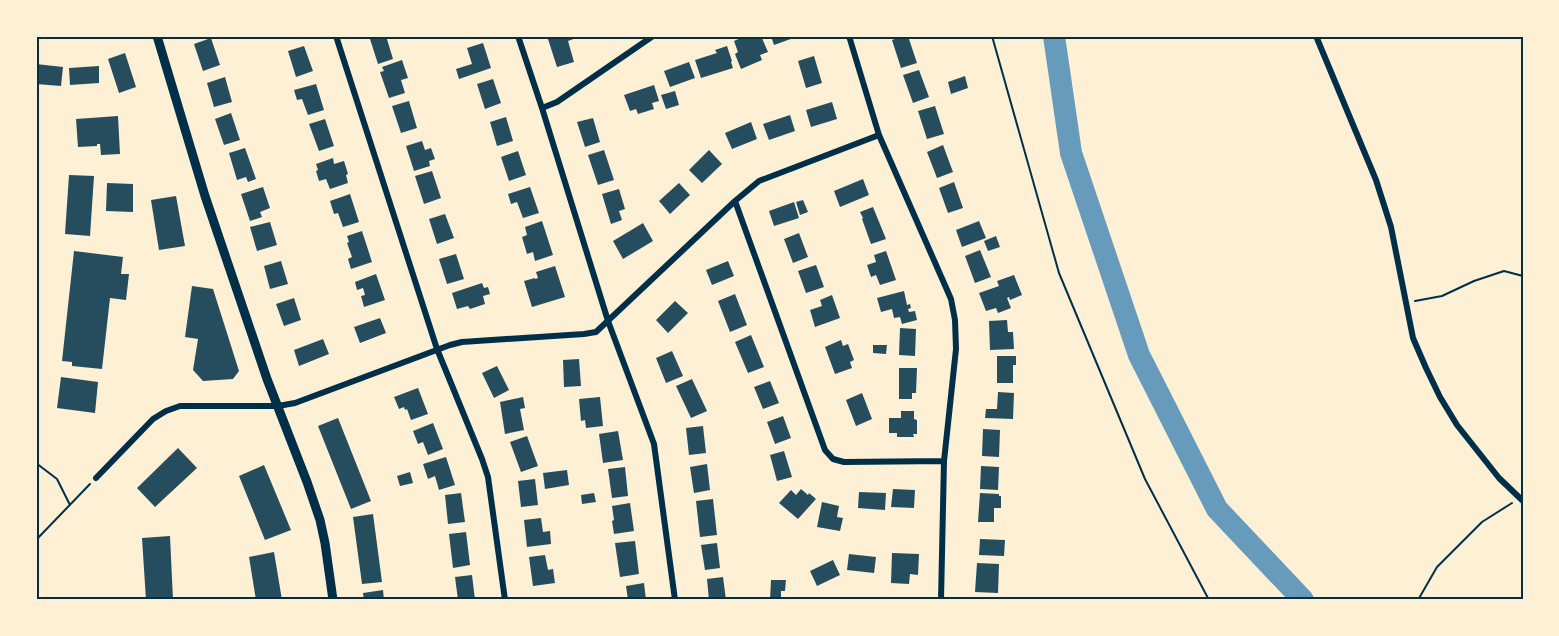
<svg xmlns="http://www.w3.org/2000/svg" width="1559" height="636" viewBox="0 0 1559 636" font-family="'Open Sans',sans-serif">
<style>
.lines{fill:none;stroke-linecap:round;stroke-linejoin:round}
.river{stroke:#669bbc;stroke-width:22}
.building{fill:#264d5e}
.path{stroke:#003049;stroke-width:2}
.minor{stroke:#003049;stroke-width:6}
.tertiary{stroke:#003049;stroke-width:9}
.neatline{fill:none;stroke:#003049;stroke-width:2}
</style>
<rect width="100%" height="100%" fill="#fdf0d5"/>
<g class="lines">
<path class="river" d="M1054,36L1071,153L1139,355L1217,509L1303,600"/>
</g>
<path class="building" d="M369,36H386L393,59L378,64Z
M547,36H582L568,41L574,62L557,67Z
M745,36H761L768,52L760,55L762,60L741,69L735,54L738,52L734,41Z
M771,36H799L774,45Z
M902,36H908L917,63L901,68L892,40Z
M211,38L220,65L203,71L194,44Z
M483,43L491,68L459,79L456,69L472,64L467,48Z
M304,46L313,71L296,77L288,51Z
M727,46L732,61L731,62L733,68L701,78L695,60L717,53L715,50Z
M125,53L136,87L119,93L108,59Z
M814,56L822,83L806,88L798,61Z
M402,60L408,78L401,80L405,93L389,98L380,72L384,71L382,67Z
M689,62L695,78L670,87L664,71Z
M36,64L63,67L61,86L36,84Z
M99,66V83L70,85L69,68Z
M919,70L929,97L913,103L903,75Z
M965,76L968,88L951,94L948,82Z
M225,77L232,102L214,107L207,83Z
M493,79L501,103L485,109L477,84Z
M316,84L324,110L308,115L302,99L297,100L294,90Z
M654,85L659,101L652,103L654,109L638,114L636,109L630,111L624,95Z
M675,91L679,105L666,109L661,95Z
M409,101L417,128L401,133L392,106Z
M832,102L837,119L811,127L806,110Z
M935,106L944,134L927,139L918,111Z
M231,113L240,140L224,145L215,119Z
M790,115L795,131L769,140L763,124Z
M118,116L120,154L101,155L100,144H97V146L78,147L76,119Z
M506,117L513,141L497,146L490,122Z
M593,118L600,142L585,147L577,122Z
M325,119L334,146L319,151L309,124Z
M751,122L757,139L732,149L725,133Z
M422,141L425,150L431,148L435,159L429,161L430,166L414,171L406,146Z
M943,145L953,172L937,178L927,152Z
M245,148L256,179L248,182L246,177L237,180L229,153Z
M604,150L614,180L598,185L588,155Z
M709,150L722,164L702,183L689,170Z
M518,151L526,175L509,181L501,157Z
M333,158L334,164L344,161L348,174L346,175L348,183L330,189L326,179L319,181L316,171L318,170L316,164Z
M432,171L441,198L424,204L415,176Z
M69,175L94,176L90,236L65,234Z
M863,179L869,195L840,207L834,191Z
M954,182L963,208L948,213L939,188Z
M107,183L133,184V212L106,211Z
M679,183L690,195L670,214L659,201Z
M263,187L270,208L260,212L262,217L250,221L241,194Z
M530,187L539,213L523,218L517,202L511,204L508,194Z
M619,189L625,209L619,211L622,220L611,224L602,194Z
M350,194L359,222L343,227L338,213L334,214L330,201Z
M176,196L185,246L159,250L151,200Z
M803,200L808,212L800,215L796,202Z
M794,202L799,218L774,226L769,211Z
M873,207L886,239L871,244L862,219L863,218L860,212Z
M445,214L454,238L437,244L429,219Z
M542,221L553,255L535,261L533,252L527,254L522,237L527,235L525,227Z
M979,221L986,238L962,247L956,230Z
M270,222L277,245L257,251L250,227Z
M643,223L653,241L623,259L613,241Z
M362,231L372,262L351,269L348,259L352,257L347,243L349,242L347,236Z
M799,233L808,257L793,263L784,239Z
M996,236L1000,247L988,251L984,241Z
M980,250L991,277L975,283L965,256Z
M74,251L123,257L121,274H129L126,300L110,298L102,369L72,366V362L62,361Z
M886,251L896,280L880,285L876,275L871,277L867,265L876,262L874,255Z
M456,254L464,279L447,284L439,259Z
M281,261L288,284L270,289L264,266Z
M728,261L734,276L712,285L706,270Z
M816,265L824,287L806,293L798,271Z
M555,266L565,297L532,307L524,281L535,278V279L538,278L536,272Z
M376,274L385,300L364,307L361,296L365,295L363,288L357,290L355,282Z
M1014,275L1022,295L1010,300L1009,297L1007,298L1011,308L998,313L996,308L986,311L979,293L999,286L997,281Z
M482,283L484,288L488,287L490,294L483,296L485,304L470,309L468,306L457,309L452,293Z
M192,286L213,289L239,371L233,379L203,381L193,370L198,339L185,337Z
M904,291L907,305L910,304L911,308L908,309L909,312L915,311L917,320L902,324L900,317L894,318L892,309L881,312L877,298Z
M735,294L747,325L730,332L718,301Z
M832,295L840,318L815,327L810,310L822,306L820,300Z
M294,298L301,320L284,326L276,304Z
M675,301L688,313L668,333L656,320Z
M380,318L386,333L360,343L354,327Z
M1007,320L1008,332H1013L1014,349L990,350L989,321Z
M900,328L916,329L915,356L899,355Z
M751,335L764,367L748,373L735,342Z
M323,339L329,354L299,366L294,350Z
M841,340L843,346L848,344L854,360L850,362L852,368L835,374L825,347Z
M873,345H887L886,354L873,353Z
M672,351L683,376L666,383L656,358Z
M997,356H1016V365H1013V383H997Z
M579,359L581,386L564,387L563,360Z
M497,366L509,390L494,398L482,373Z
M899,368H917L916,393H912V399H899Z
M61,377L98,382L95,413L57,408Z
M692,379L707,411L691,418L676,386Z
M770,381L779,403L763,409L754,387Z
M418,388L428,414L411,420L407,409L405,410L404,407L399,409L394,397Z
M998,392L1014,393L1013,419L985,418L986,409H997Z
M862,393L872,419L856,426L846,400Z
M523,397L525,408L520,409L524,430L505,434L500,402Z
M600,397L603,426L586,428L585,420L581,421L579,399Z
M901,411H914V419L917,420V434H913L914,437H897V433H889V418H901Z
M783,416L791,438L775,444L767,422Z
M338,418L371,501L351,509L318,426Z
M433,423L443,449L428,455L423,442L418,444L413,431Z
M703,426L706,453L689,455L686,428Z
M983,429L1000,430L999,457L982,456Z
M618,431L623,460L603,463L599,434Z
M527,436L538,466L521,472L510,442Z
M178,448L197,468L155,507L137,488Z
M784,451L792,477L777,481L770,455Z
M446,457L455,485L439,490L435,476L428,479L423,464Z
M707,464L710,490L694,493L690,467Z
M264,465L291,530L265,540L239,476Z
M981,466L999,467L998,490L980,489Z
M625,467L628,496L612,498L608,469Z
M567,470L569,485L545,489L543,473Z
M410,472L413,483L400,486L397,476Z
M535,479L538,505L521,507L518,481Z
M801,489L808,495L809,493L816,499L798,519L779,503L791,490L796,495Z
M893,489L915,490L914,508L891,507Z
M859,492L886,493L885,510L858,508Z
M461,493L465,522L448,524L445,495Z
M594,493L596,502L582,504L581,495Z
M980,493L999,494V496H1001V508H994V522H978Z
M713,499L717,535L700,537L696,501Z
M822,502L839,506L837,517L843,518L840,531L817,527Z
M630,503L634,531L614,534L612,521L614,520L612,506Z
M373,514L382,582L362,584L353,517Z
M541,518L543,532L550,531L551,544L527,547L524,520Z
M466,532L470,565L453,568L449,534Z
M170,536L173,600H146L142,538Z
M980,539L1005,540L1004,556L979,555Z
M635,541L639,574L620,577L615,543Z
M717,543L720,568L705,570L701,545Z
M274,552L282,600H256L249,557Z
M892,553L919,554L918,575L910,574L909,584L891,583Z
M849,554L876,557L874,573L847,570Z
M545,555L548,570L553,569L555,583L533,586L529,557Z
M833,560L840,575L817,586L810,571Z
M977,563L999,564L998,593L975,592Z
M472,575L475,600H458L455,577Z
M723,577L726,600H709L707,579Z
M771,580H786L785,591H781V600H770Z
M644,583L646,600H628L626,586Z
M383,590L384,600H364L363,593Z"/>
<g class="lines">
<path class="path" d="M992,36L1059,273L1145,479L1209,600
M1415,301L1442,296L1474,281L1504,271L1523,276
M36,463L57,479L70,505
M36,540L90,484
M1418,600L1437,567L1482,522L1512,503"/>
<path class="minor" d="M336,36L437,349L482,459L488,477L505,600
M518,36L542,108L608,321L654,444L675,600
M849,36L879,135L951,299L955,320L956,349L944,461L941,600
M1316,36L1376,180L1391,227L1413,338L1426,368L1440,397L1457,425L1499,478L1523,501
M542,108L557,102L653,36
M735,201L825,450L833,459L844,462L944,461
M96,478L153,419L166,411L180,406H278L295,403L450,345L462,342L584,334L596,332L735,201L759,181L879,135"/>
<path class="tertiary" d="M157,36L205,196L267,379L307,482L320,520L325,543L333,600"/>
</g>
<rect width="1559" height="636" fill="none" stroke="#fdf0d5" stroke-width="75"/>
<rect x="38" y="38" width="1484" height="560" class="neatline"/>
</svg>
